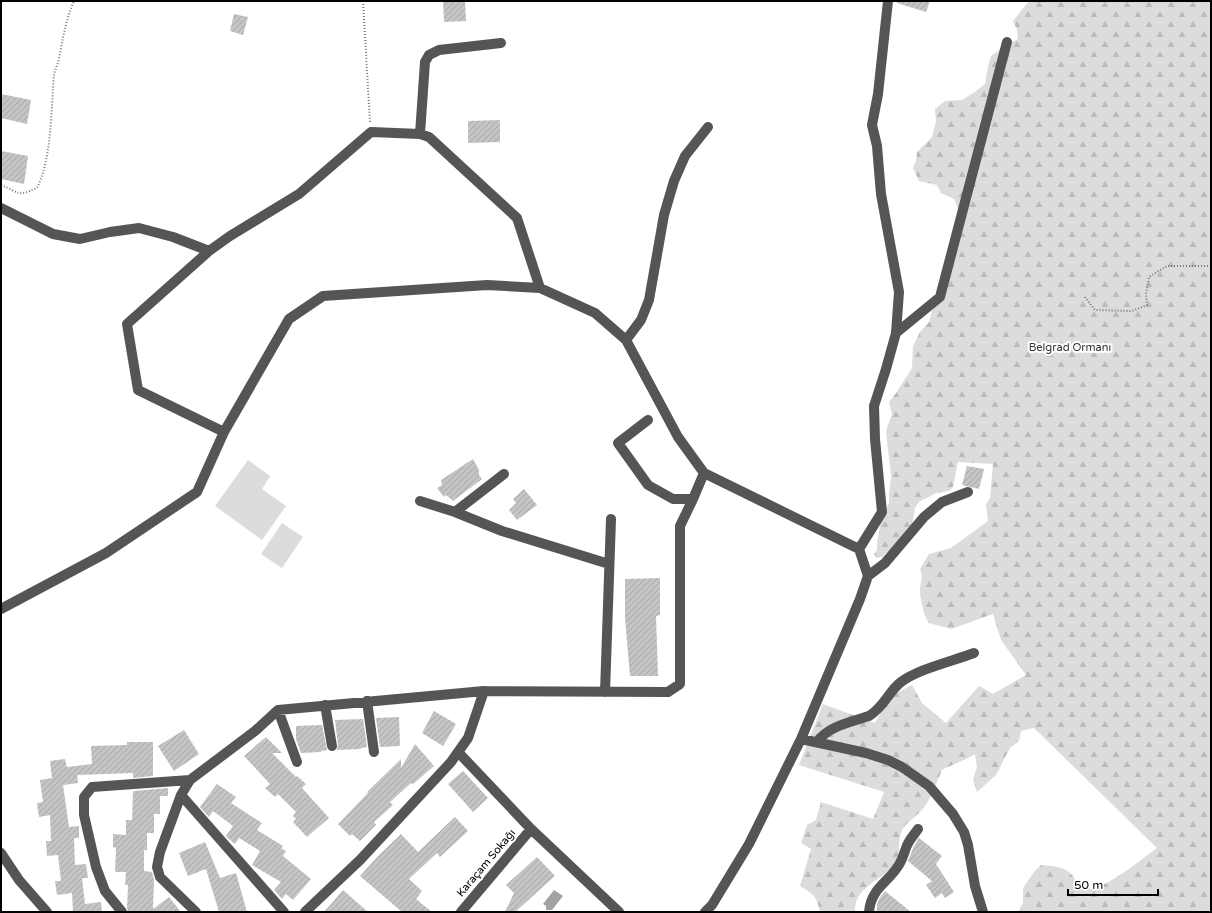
<svg xmlns="http://www.w3.org/2000/svg" width="1212" height="913" viewBox="0 0 1212 913" font-family="'Varela Round',sans-serif">
<style>
.green{fill:#dcdcdc}
.forest{fill:url(#forest-firs)}
.water{fill:#a3a3a3}
.building{fill:url(#building-hatch)}
.lines{fill:none;stroke-linecap:round;stroke-linejoin:round}
.path{stroke:#777;stroke-width:2;stroke-dasharray:1 2;stroke-linecap:butt}
.minor{stroke:#555;stroke-width:10}
.labels{text-anchor:middle;dominant-baseline:central;stroke-width:4;stroke-linejoin:round;paint-order:stroke}
.park-label{font-size:11px;fill:#333;stroke:#fff}
.street-label{font-size:11px;fill:#000;stroke:#fff}
</style>
<defs>
<pattern id="forest-firs" width="22" height="20" patternUnits="userSpaceOnUse"><rect width="22" height="20" fill="#dcdcdc"/><path d="M5 1l3.5 6h-7zM16 11l3.5 6h-7z" fill="#bbb"/></pattern>
<pattern id="building-hatch" width="6" height="6" patternUnits="userSpaceOnUse"><rect width="6" height="6" fill="#c4c4c4"/><path d="M-1 1l2-2M0 6l6-6M5 7l2-2" fill="none" stroke="#a7a7a7"/></pattern>
</defs>
<rect width="100%" height="100%" fill="#fff"/>
<path class="green" d="M248,460L270,476L262,489L286,506L262,540L215,506Z
M282,523L303,537L282,568L261,554Z"/>
<path class="forest" d="M1029,1H1211V912H1018L1023,903V888L1034,872L1041,865C1055,866 1073,867 1076,884C1079,885 1084,889 1087,889C1105,890 1143,858 1157,848L1034,728L1021,731L1019,741L1010,748L996,775L977,792L973,779L977,767L975,754C964,761 953,764 942,770C937,781 933,793 927,803C921,814 908,820 902,830C897,842 901,852 897,860C886,881 854,884 855,912H820C817,896 813,894 800,886L811,849L801,843L807,825L816,820L821,802L873,819L884,792L799,765L823,704L875,723L889,697L912,685L922,703L946,723L979,686L993,694L1026,675L1001,640L993,614L951,629L929,623C923,615 921,601 920,591C920,582 924,578 920,569L929,554L951,548L988,521L986,504L990,498L993,464L958,462L953,487L949,491L936,493L919,502L915,508L912,524L891,551L887,552L882,557L877,558L874,554L877,550V543L880,525L889,503V494L891,476L886,431L892,414L889,402L896,393L912,368L913,346L920,332L929,322L959,211L954,199L941,193L937,185L919,181L913,168L916,161L917,152L932,137L936,121L935,109L945,101L962,100L975,92L985,84L988,66L991,56L1006,45L1018,39L1017,30L1013,21Z"/>
<path class="water" d="M554,890L563,896L552,910H546V906L543,904Z"/>
<path class="building" d="M443,1H465L466,21L444,22Z
M898,1H930L926,12L897,3Z
M234,14L248,17L243,35L230,31Z
M1,94L31,100L27,124L1,118Z
M500,120V142L468,143V121Z
M1,151L28,156L24,184L1,179Z
M473,459L479,470V475L482,479L453,501L446,495L444,497L437,488L442,485L441,480Z
M967,466L984,469L979,489L962,485Z
M524,489L537,505L517,520L509,510L516,503L513,499Z
M660,578V615L656,616L658,676H630L625,618V579Z
M434,711L456,724L443,746L422,733Z
M399,717L400,746L380,747L376,718Z
M363,719L367,747L361,748V749L337,750L338,745L335,720Z
M322,725L327,750L321,751V752L301,753L296,739V726Z
M184,730L199,754L174,771L158,746Z
M266,737L282,753H272L296,777L297,776L306,784L302,788L329,818L307,837L293,822L296,819L293,816L296,812L278,794L275,797L265,788L270,784L244,756Z
M127,742H153V776L133,778V773L77,775L78,783L63,785L69,827L79,826V838H74L75,865L86,864L88,878H82L85,904L101,902L102,912H73L72,893L57,895L55,881H61L58,855L47,856L46,841H51L50,815L39,817L37,803L43,802L40,780L52,778L50,761L65,759L67,767L92,764L91,746L127,745Z
M415,744L434,766L413,784L411,783L390,802L393,805L374,822L376,825L360,841L352,834L350,836L338,824L368,793L367,792L401,759V768Z
M463,771L488,798L473,812L448,784Z
M217,784L236,797L231,803L262,823L257,830L283,846L281,848L286,851L283,856L311,879L293,900L286,894L282,899L274,890L281,882L252,865L260,851L239,838L235,844L229,839L226,836L233,826L213,811L209,817L200,807Z
M168,788V796H160V814H154V833H147V850H144V871L152,872L154,880L153,909L169,897L181,912L128,911L127,908L128,885H125L126,872H115L116,848L113,847V834L126,835V820H132L133,791Z
M455,817L468,831L440,857L437,853L409,879L422,891L416,899L432,912H402L360,876L378,856L401,834L418,852Z
M919,838L942,856L936,864L954,892L945,898L942,893L935,898L926,885L932,881L908,861L914,846Z
M205,842L220,878L236,873L247,912H219L206,869L188,876L179,853Z
M537,857L555,876L515,912H505L514,893L506,885Z
M343,890L368,912H324Z
M885,891L911,912H877V905L879,899Z"/>
<g class="lines">
<path class="path" d="M363,1L370,122
M1,185C21,193 16,197 37,188C52,158 51,109 54,75C55,69 58,64 59,58C63,38 66,19 74,1
M1085,297L1095,310L1132,311L1147,305L1146,294L1149,277L1167,266H1211"/>
<path class="minor" d="M420,134L425,62L429,55L439,50L501,43
M1,208L53,234L80,239L110,232L139,228L173,237L209,251
M896,333L940,297L1007,42
M626,340L641,320L649,300L664,215L674,181L685,156L708,127
M648,420L618,443L648,485L673,499H693
M224,432L138,390L127,324L209,251L230,236L299,194L371,132L420,134L429,137L517,218L540,288
M420,501L455,512L502,531L609,564
M455,512L504,474
M859,549L882,512L875,439L874,406L886,369L896,333L899,292L881,194L877,146L872,125L878,94L888,1
M868,576L885,563L924,517L942,502L968,492
M1,609L106,553L197,492L224,432L289,319L323,296L487,285L540,288L595,313L626,340L678,437L704,473L859,549L868,576L860,599L801,739L749,844L712,905L705,912
M484,691L668,692L680,684V526L693,499L704,473
M605,692L611,519
M367,701L374,752
M325,705L332,746
M278,710L297,762
M801,739L866,753L888,760L902,767L929,786L953,814L964,832L968,845L975,886L983,912
M817,742C828,726 851,722 869,716C885,706 888,692 901,682C918,669 953,661 974,653
M458,752L531,829L619,912
M181,795L284,912
M1,853L19,880L47,912
M122,912L105,891L96,867L84,815V797L92,787L190,780
M196,912L160,877L157,867L160,852L181,795L190,780L255,731L278,710L484,691L468,738L451,762L360,860L305,912
M461,912L531,829
M869,912C871,887 890,882 900,863C903,858 904,853 906,848C908,841 914,835 918,829"/>
</g>
<g class="labels">
<g class="park-label">
<text x="1070" y="347">Belgrad Ormanı</text>
</g>
<g class="street-label">
<text transform="translate(486 863) rotate(-50)">Karaçam Sokağı</text>
</g>
</g>
<rect width="1212" height="913" fill="none" stroke="#000000" stroke-width="4"/>
<path d="M1068 889v6h90v-6" fill="none" stroke="#000000" stroke-width="2"/>
<text x="1074" y="889" font-size="12" fill="#000000" stroke="#ffffff" stroke-width="3" paint-order="stroke">50 m</text>
</svg>
